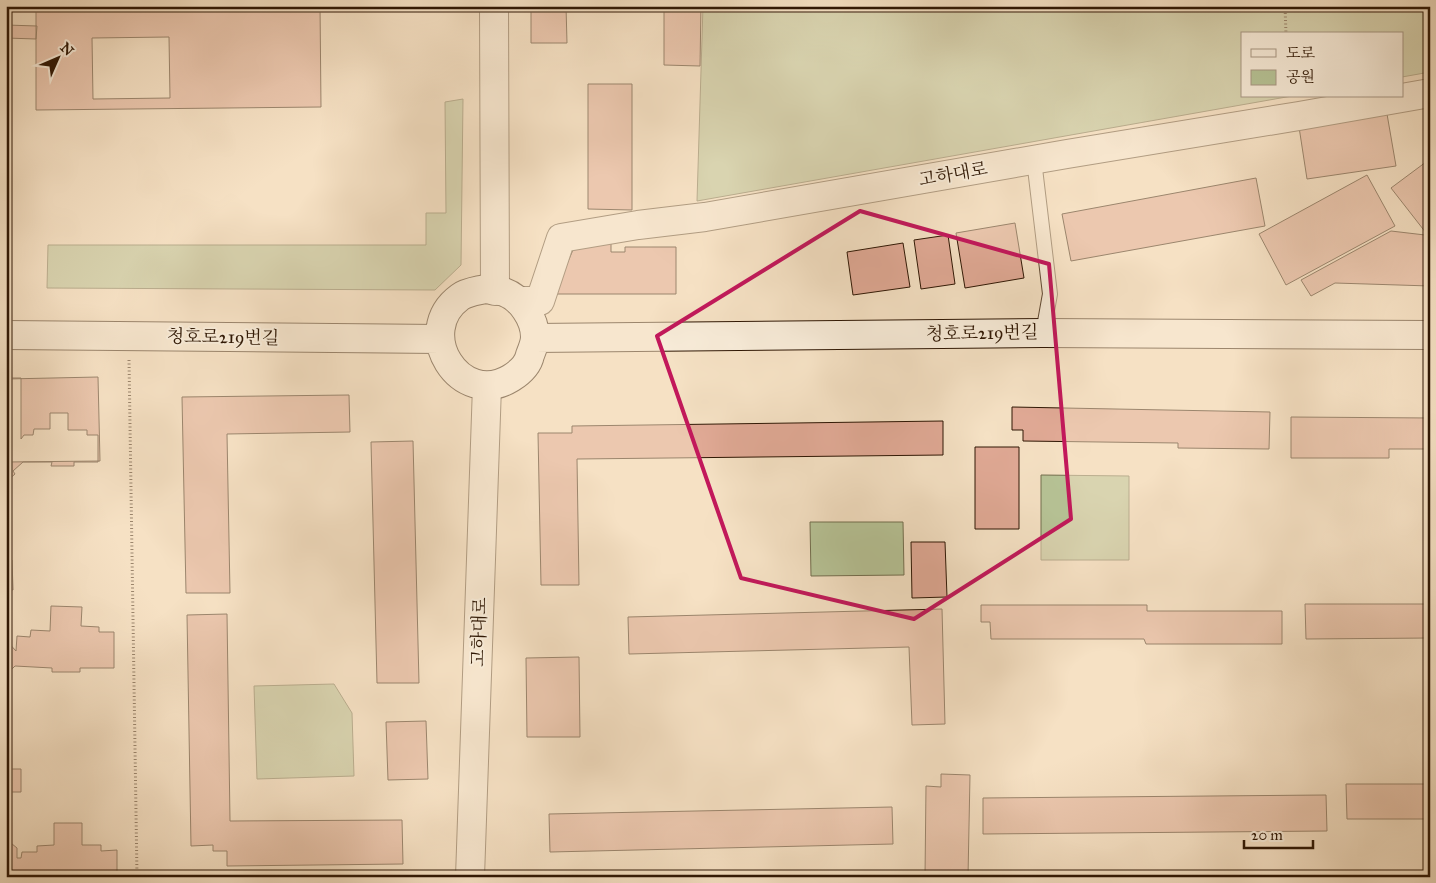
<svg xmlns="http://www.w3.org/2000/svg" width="1436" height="883" viewBox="0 0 1436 883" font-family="'IM FELL Great Primer','Noto Serif KR',serif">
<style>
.green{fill:#b7c497;stroke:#736e4e}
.building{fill:#e0a995;stroke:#2f1704;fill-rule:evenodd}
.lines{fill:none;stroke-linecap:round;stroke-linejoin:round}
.lane-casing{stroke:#604a34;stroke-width:16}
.street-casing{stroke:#604a34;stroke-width:30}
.secondary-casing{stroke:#2f1704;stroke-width:30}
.path{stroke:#2f1704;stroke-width:3;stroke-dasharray:1 2.5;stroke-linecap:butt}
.lane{stroke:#f8ecd9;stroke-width:14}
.street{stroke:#f8ecd9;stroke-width:28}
.secondary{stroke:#f8ecd9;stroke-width:28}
.marked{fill:none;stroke:#c2185b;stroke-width:4;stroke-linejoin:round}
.labels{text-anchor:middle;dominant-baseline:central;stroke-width:4;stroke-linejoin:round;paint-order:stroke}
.street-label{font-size:18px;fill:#2f1704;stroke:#f8ecd9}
</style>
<rect width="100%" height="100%" fill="#f5e1c4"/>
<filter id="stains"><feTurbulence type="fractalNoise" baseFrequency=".004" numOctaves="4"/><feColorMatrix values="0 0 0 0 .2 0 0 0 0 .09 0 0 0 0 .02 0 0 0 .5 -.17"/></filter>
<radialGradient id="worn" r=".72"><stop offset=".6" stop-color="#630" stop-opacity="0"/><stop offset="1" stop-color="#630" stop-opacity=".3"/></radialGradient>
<path class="green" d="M703,6H1430V72L1402,77V34H1242V96H1292L697,201Z
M463,99L461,265L435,290L47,288L48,245H426V213H446L445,102Z
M1041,475L1129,476V560H1041Z
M810,522H903L904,575L811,576Z
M334,684L352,713L354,776L257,779L254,686Z
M1430,873V877H1169Z"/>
<path class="building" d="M36,6H320L321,107L36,110ZM169,37L170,98L93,99L92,38Z
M531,6H566L567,43H531Z
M664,6H701L700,66L664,65Z
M6,25L37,26L36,39L6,38Z
M588,84H632V210L588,209Z
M1387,114L1396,166L1307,179L1299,127Z
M1430,159V238L1391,188Z
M1367,175L1395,226L1286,285L1259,234Z
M1256,178L1265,226L1071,261L1062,214Z
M1015,223L1024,278L965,288L956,233Z
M1391,231L1425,235L1430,255V286L1335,283L1311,296L1301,280Z
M948,235L955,284L921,289L914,240Z
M576,243H611V252H625V247H676V294H554Z
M903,243L910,287L853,295L847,252Z
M98,377L100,461L6,462V379Z
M6,378H21V439L24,435H33L34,429H50V413H68V430H87V435H98V462H74V466H51L52,462H23L13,471L15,474L6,482Z
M349,395L350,432L227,434L230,593H186L182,397Z
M1012,407L1270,412L1269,449L1178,448V443L1023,441V430H1012Z
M1291,417L1430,418V449H1389V458H1291Z
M943,421V455L577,459L579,585H541L538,433H572V426Z
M413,441L419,683H377L371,442Z
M975,447H1019V529H975Z
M911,542H945L947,597L912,598Z
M6,560H12L13,590H6Z
M1305,604H1430V638L1306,639Z
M981,605H1147V611H1282V644H1146L1144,639H991L990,622H981Z
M51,606L82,607L81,626L99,627V632H114V668H80V672H52V668L15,666L6,675L11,680L6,685V640L16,651L17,636L30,637L31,630L50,631Z
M942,609L945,724L912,725L909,647L629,654L628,617Z
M227,614L230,821L402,820L403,864L227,866V851H213V845L191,846L187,615Z
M579,657L580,737H527L526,658Z
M426,721L428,779L388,780L386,722Z
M6,769H21V792H6Z
M941,774L970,775L968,877H925L926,786L941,787Z
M1346,784H1430V819H1347Z
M1326,795L1327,831L983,834V798Z
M892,807L893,844L550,852L549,814Z
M54,823H82V845H101V851L117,850V877H6V839L17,848V858H21L22,852H37V846L54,845Z
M153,872L183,873V877H153Z"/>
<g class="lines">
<g class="lane-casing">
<path id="lane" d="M1034,160L1050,294L1043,333"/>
</g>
<g class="street-casing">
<path id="street" d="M494,6L495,291
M519,301H540L561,238L638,225L705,217L1067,154L1299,116L1430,93
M470,877L487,386"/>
</g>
<g class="secondary-casing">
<path id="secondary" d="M485,289C491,290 498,290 504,292C521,298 535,319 535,337C535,343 532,350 530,355C528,365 519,373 511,378C460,409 412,332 460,297C467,292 477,291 485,289Z
M6,335L440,339
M535,338L1043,333L1430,335"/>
</g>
<path class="path" d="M1285,6L1286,34
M129,360L137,877"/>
<use href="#lane" class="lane"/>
<use href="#street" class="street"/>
<use href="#secondary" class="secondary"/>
</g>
<path d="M0 0H1436V883H0ZM860,211L1049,264L1071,519L914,619L741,578L657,336Z" fill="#f5e1c4" fill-opacity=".55" fill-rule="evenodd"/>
<path class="marked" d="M860,211L1049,264L1071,519L914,619L741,578L657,336Z"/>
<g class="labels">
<g class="street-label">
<text transform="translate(953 174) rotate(-10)">고하대로</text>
<text transform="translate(982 333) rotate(-1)">청호로219번길</text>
<text transform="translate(223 337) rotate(1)">청호로219번길</text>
<text transform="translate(479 632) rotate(-88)">고하대로</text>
</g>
</g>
<rect width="1436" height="883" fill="none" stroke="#f5e1c4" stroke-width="25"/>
<rect x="8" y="8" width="1421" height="868" fill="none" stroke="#2f1704" stroke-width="2.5"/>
<rect x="12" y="12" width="1411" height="858" fill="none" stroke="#2f1704"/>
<rect x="1241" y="32" width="162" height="65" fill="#f8ecd9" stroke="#a89784"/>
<rect x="1251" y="49" width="25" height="8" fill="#f8ecd9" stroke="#a89784"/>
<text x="1286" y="58" font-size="15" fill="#2f1704">도로</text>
<rect x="1251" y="70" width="25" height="15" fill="#b7c497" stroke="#a89784"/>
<text x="1286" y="82" font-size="15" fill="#2f1704">공원</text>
<g transform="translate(58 58) rotate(45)" stroke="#f8ecd9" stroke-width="4" paint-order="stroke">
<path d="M0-4L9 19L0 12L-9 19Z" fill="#2f1704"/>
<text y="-8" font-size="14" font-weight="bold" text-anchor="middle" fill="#2f1704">N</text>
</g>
<path d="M1244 840v8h69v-8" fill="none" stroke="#2f1704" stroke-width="2.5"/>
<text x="1251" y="840" font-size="15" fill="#2f1704" stroke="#f8ecd9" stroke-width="4" paint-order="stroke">20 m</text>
<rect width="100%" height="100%" filter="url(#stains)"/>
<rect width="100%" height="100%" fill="url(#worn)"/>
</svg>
